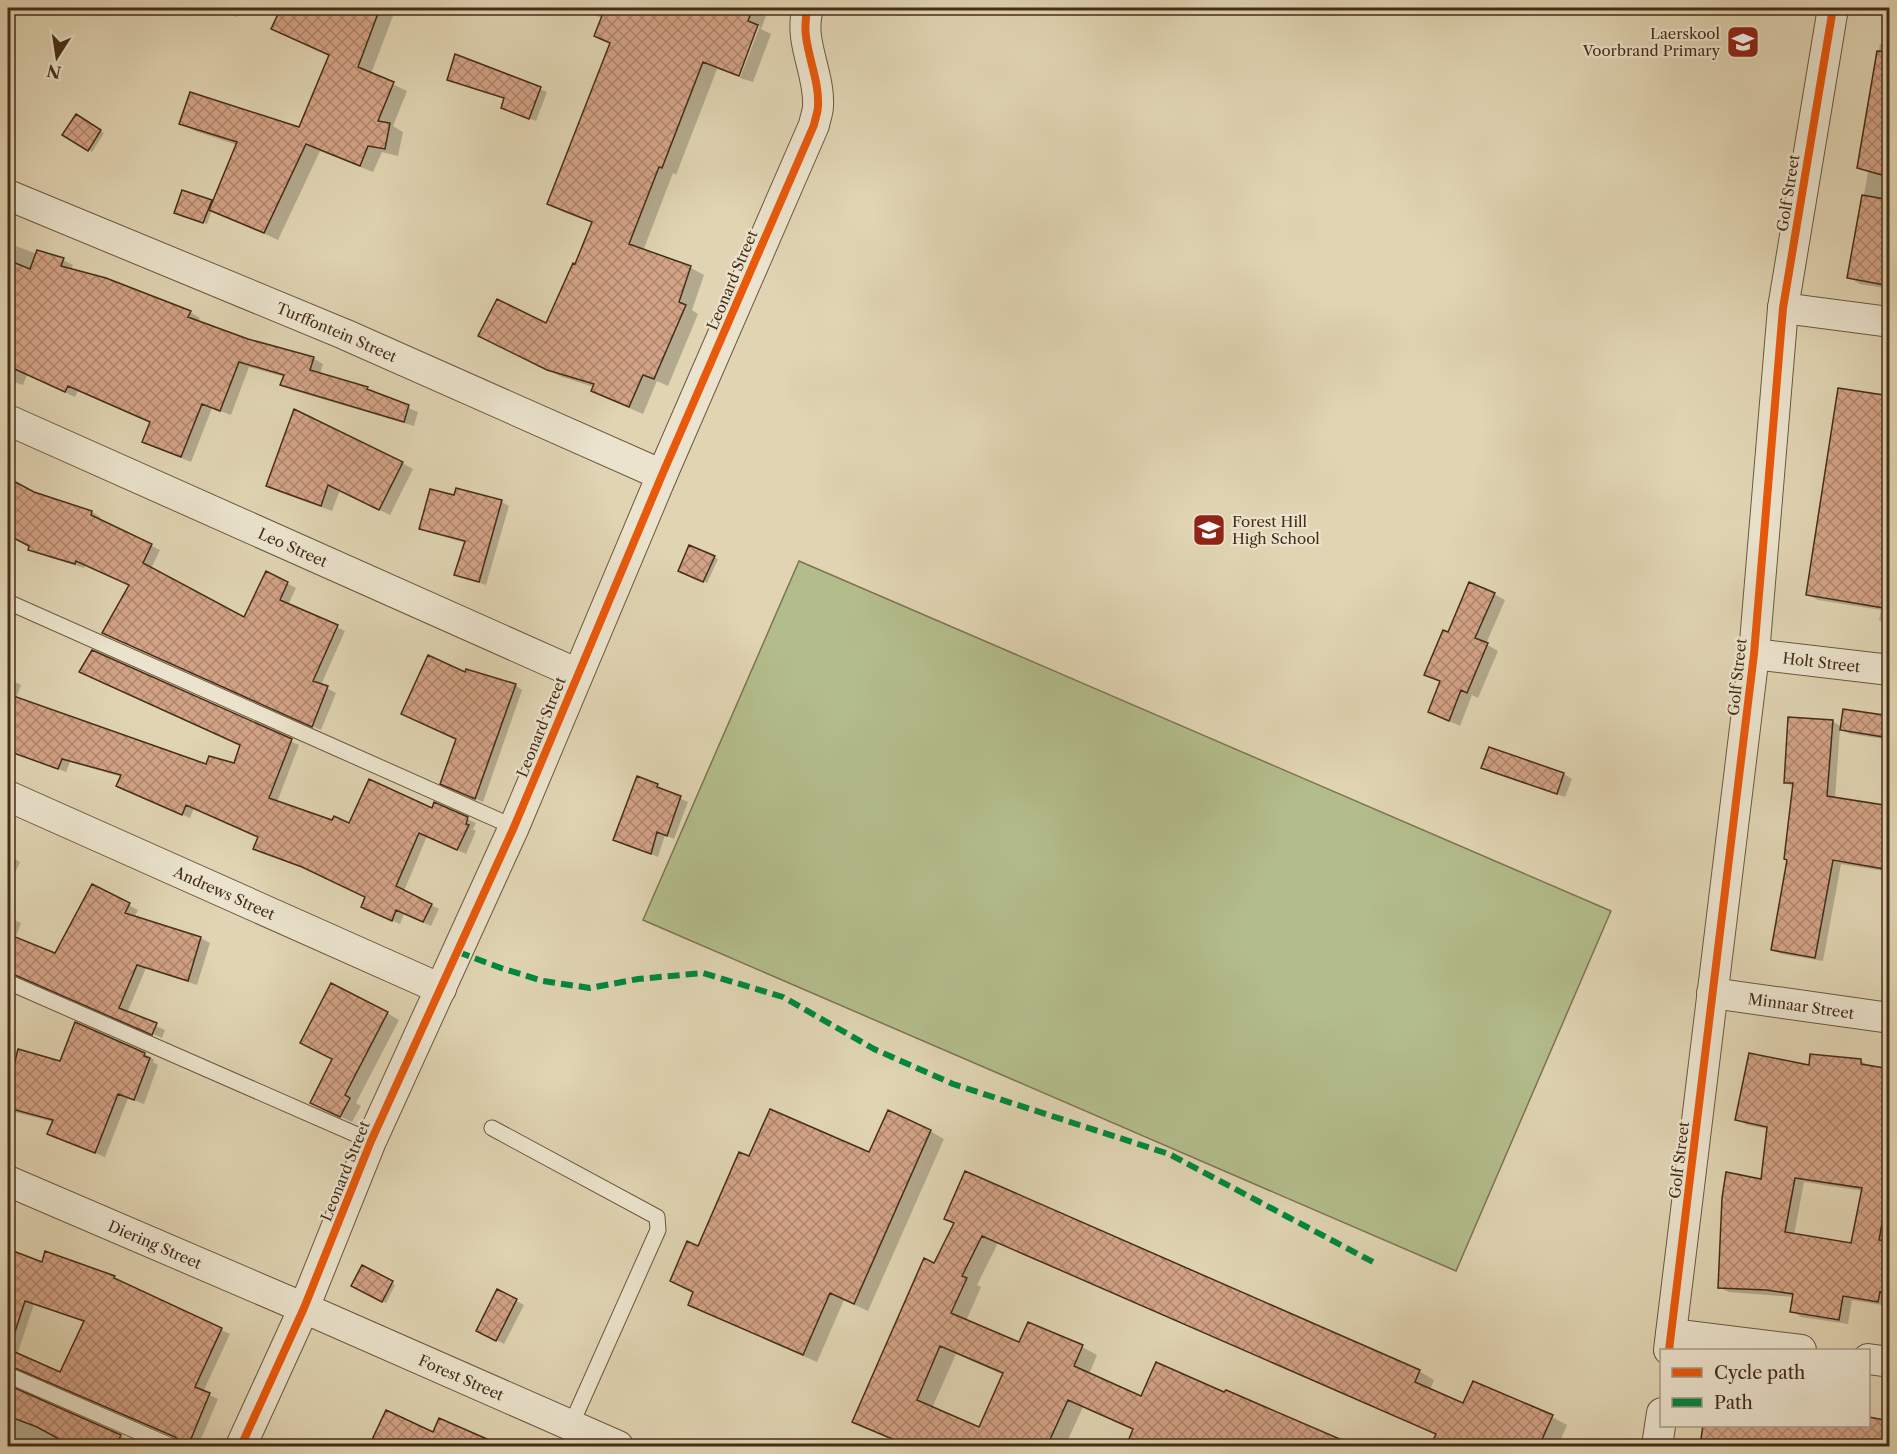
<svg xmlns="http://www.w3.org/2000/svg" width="1897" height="1454" viewBox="0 0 1897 1454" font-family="'Libre Caslon Text',serif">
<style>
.garden{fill:#b3bc8b;stroke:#7c7452;stroke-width:1.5}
.shadow{fill:#0003;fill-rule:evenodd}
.building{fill:url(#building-cross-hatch);stroke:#452d18;stroke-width:1.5;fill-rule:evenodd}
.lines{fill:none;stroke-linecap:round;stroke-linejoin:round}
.lane-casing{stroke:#6c573e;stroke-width:17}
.street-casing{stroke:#6c573e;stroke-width:32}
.lane{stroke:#ebe3cd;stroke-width:15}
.street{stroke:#ebe3cd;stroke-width:30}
.quiet{stroke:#00873e;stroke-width:6;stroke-dasharray:12 6;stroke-linecap:butt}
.cycleway-casing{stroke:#ebe3cd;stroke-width:11}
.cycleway{stroke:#e8590c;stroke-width:8}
.labels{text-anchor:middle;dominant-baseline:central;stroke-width:4.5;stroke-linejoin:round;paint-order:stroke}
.poi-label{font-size:15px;fill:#452d18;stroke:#ebe3cd;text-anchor:end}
.street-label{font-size:15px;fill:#452d18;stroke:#ebe3cd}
</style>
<defs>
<pattern id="building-cross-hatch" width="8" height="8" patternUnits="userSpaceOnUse" patternTransform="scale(1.5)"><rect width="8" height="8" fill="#d3a386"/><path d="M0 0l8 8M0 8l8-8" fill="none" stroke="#ad856d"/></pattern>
</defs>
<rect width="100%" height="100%" fill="#e0d4b2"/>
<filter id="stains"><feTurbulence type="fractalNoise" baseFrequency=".00333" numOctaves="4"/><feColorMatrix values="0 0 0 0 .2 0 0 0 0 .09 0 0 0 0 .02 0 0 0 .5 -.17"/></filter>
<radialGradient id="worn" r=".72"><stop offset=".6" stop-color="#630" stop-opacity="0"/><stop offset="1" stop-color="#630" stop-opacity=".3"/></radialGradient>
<path class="garden" d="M799,561L1611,911L1456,1271L643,920Z"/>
<path class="shadow" d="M213,8H241L237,17Z
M283,8H396L371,74L407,91L393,126L403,132L398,156L382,152L373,172L320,151L278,240L212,210L207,224L179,214L211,201L213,203L237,145L195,131L181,124L300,129L330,55L273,28Z
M400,8H424L421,16Z
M574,8H751L766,16L761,29L771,34L753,82L740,78L760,26H757L737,76L717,69L676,175L673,173L643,251L691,268L704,275L692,310L698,314L668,386L657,381L643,414L606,398L593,391L594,387L562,377L494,343L547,325L576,266L593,223L563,212L549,204L611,44L596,36L602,18Z
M1880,44L1890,46V289L1860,284L1849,277L1868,172L1859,167Z
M456,56L547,92L536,121L509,111L506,99L448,79Z
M76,116L104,133L92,152L64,134Z
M8,243L37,254L63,260L73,265L71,270L190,312L200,318L198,322L247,341L313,358L323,364L320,374L367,388L376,395L418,412L414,426L292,390L282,384L285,377L249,367L231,415L212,408L191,462L154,447L144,442L151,423L78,391L75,397L27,375L23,385L8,380Z
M1884,380L1890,381V626L1879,620L1881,610L1818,600L1808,595L1882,396Z
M402,463L413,469L390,515L340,490L332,511L279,492L268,486Z
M8,480L34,493L92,512L100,517L99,520L160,550L151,569L245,619L267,573L296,588L288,605L345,631L321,685L336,693L321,730L112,637L131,586L85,565L84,568L39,554L30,549L31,546L8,534Z
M457,489L502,502L509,506L486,585L456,574L466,543L428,532L421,528L455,497Z
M714,557L718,559L707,583L683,572Z
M1494,594L1505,600L1486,644L1498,651L1478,698L1472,695L1460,726L1430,712L1441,682L1426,674L1449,634Z
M8,616L13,619L8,632Z
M93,652L299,745L277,802L333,822L349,825L432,810L435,804L476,823L473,829L476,831L466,854L427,836L404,891L439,909L431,926L404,914L400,924L370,911L366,897L312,871L255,849L259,837L194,808L190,818L126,790L122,777L70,762L66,772L19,754L26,733L8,727V678L21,685L16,699L206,766L235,765L242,745Z
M466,674L515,685L522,690L483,802L449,787Z
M1890,718V740L1850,734L1840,729L1835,798L1888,807L1890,794V872L1841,864L1823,961L1781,954L1773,950L1788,860L1794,787L1785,782L1832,721L1842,727Z
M1483,768L1564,774L1572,779L1565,797L1491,772Z
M657,785L665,790L664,791L688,802L674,839L665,835L658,857L615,839Z
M8,855L20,862L8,888Z
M93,886L138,910L134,918L201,938L210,943L197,985L146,968L127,1013L165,1030L162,1038L22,977L12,978L8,984V917L21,923L15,939L56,955Z
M8,985V994L14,998L8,1014Z
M387,1013L399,1020L356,1103L361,1106L352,1122L311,1103Z
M19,1051L61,1063L145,1054L154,1060L153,1062L158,1065L144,1104L128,1098L105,1157L49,1134L54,1122L14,1112L8,1108V1095Z
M1861,1061L1870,1066L1890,1071V1303L1888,1306L1852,1300L1848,1324L1801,1317L1792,1311L1794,1297L1729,1292L1719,1287L1762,1180L1768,1129L1747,1125L1737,1119L1810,1066ZM1804,1182L1863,1191L1852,1244L1794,1235Z
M930,1131L944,1139L868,1311L844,1300L817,1362L703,1312L689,1304L695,1292L699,1248L750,1158L870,1154Z
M966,1173L1419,1371L1434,1380L1430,1390L1464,1405L1552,1417L1567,1425L1558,1446H1432L1437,1435L998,1243L977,1285L981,1287L966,1321L1020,1344L1082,1347L1097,1355L1089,1374L1142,1398L1335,1439L1348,1446H1127L1135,1430L1083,1407L1065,1446H907L868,1429L854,1421L956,1224ZM956,1354L1004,1375L980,1429L932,1408Z
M8,1251L43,1264L46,1253L115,1278L123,1284L230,1334L203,1392L218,1399L198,1446H183L179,1439L22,1370L12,1371L8,1376ZM34,1304L85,1322L61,1374L17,1355Z
M363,1267L395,1285L386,1303L353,1286Z
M498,1291L524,1305L504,1344L478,1330Z
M8,1380L10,1388L121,1436L129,1441L127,1446H8Z
M386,1412L434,1434L440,1420L499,1446H371Z
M1868,1419L1890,1422V1446H1706L1702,1444L1868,1426Z"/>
<path class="building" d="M281,8H380L358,67L394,82L378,121L390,123L385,149L368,146L360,166L306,144L264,233L209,210L237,142L179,124L190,92L299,127L329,55L271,29Z
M605,8H753L748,21L758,25L739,76L703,62L662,168L659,167L629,244L691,266L679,302L686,305L654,379L643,375L629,407L591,391L594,384L547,370L478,336L497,299L546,323L573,263L575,264L592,222L547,204L610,43L594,36Z
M1877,51L1890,52V147L1882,175L1857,168Z
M455,54L541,87L529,119L501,108L504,98L447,80Z
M76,114L101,130L88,151L62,135Z
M182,190L212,200L203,223L174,213Z
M1862,195L1890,200V286L1847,278Z
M37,250L64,258L61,266L106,278L191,311L188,317L248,339L314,357L310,370L368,387L367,389L409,405L404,422L280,385L284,375L239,362L220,411L202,404L181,457L142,442L150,422L68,386L65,392L8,366V260L30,269Z
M1838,388L1890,396V609L1806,595Z
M294,409L403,462L379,510L328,485L321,506L266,486Z
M8,478L34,492L92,511L91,515L152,544L143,563L244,617L266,571L288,582L280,600L338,625L313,681L328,686L312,727L102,633L129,585L76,561L75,564L28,550L29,546L8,535Z
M456,488L502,500L479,582L454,575L465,541L419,529L430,489L454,495Z
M689,545L715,556L703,582L678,571Z
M1469,582L1495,593L1475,638L1488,643L1467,693L1461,690L1449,721L1428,712L1440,681L1424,675L1443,630L1448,632Z
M92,650L292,739L269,798L332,820L334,816L349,823L369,779L432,808L434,802L468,817L466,824L469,825L457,850L419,833L396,886L432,904L423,922L396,910L392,921L361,907L365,897L302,867L253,849L258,837L186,805L182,815L116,786L121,775L62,759L58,769L8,751V694L206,764L209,756L234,763L240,745L79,672Z
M428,655L465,672L466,669L516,684L475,799L440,784L456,739L401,714Z
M1843,709L1890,716V738L1840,730Z
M1788,717L1833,720L1827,796L1890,806V870L1833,860L1815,958L1771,950L1787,860L1784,859L1793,783H1784Z
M1489,747L1564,773L1557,794L1481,768Z
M637,776L658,784L657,787L681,796L667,836L657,832L651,854L613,840Z
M92,884L130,903L125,913L201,937L188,981L137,965L119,1008L157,1023L152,1035L8,972V934L55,953Z
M331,983L388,1012L345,1095L350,1098L340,1117L310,1103L332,1059L300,1043Z
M75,1022L145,1053L144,1056L150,1058L134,1100L118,1094L95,1153L47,1134L53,1120L8,1108V1089L18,1049L60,1061Z
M1749,1053L1809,1065L1810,1054L1861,1059V1064L1890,1069V1181L1879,1240L1890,1242V1294L1880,1292L1878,1302L1843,1296L1839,1320L1790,1312L1793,1294L1766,1290L1718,1288L1722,1198L1726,1172L1761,1179L1767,1127L1735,1120ZM1795,1178L1862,1188L1851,1243L1785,1232Z
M770,1109L869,1152L888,1110L931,1130L854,1304L830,1293L803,1355L688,1305L693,1292L670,1281L687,1241L698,1246L739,1152L749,1156Z
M965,1171L1420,1370L1415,1382L1463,1403L1473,1381L1553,1415L1539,1446H1430L1436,1434L982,1236L962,1276L967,1278L951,1313L1019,1342L1028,1322L1083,1345L1074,1366L1141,1396L1156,1362L1224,1392L1226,1390L1356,1446H1126L1133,1429L1068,1400L1047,1446H909L852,1422L924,1258L934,1263L954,1223L944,1219ZM940,1346L1003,1373L979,1427L917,1400Z
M8,1249L42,1262L45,1251L115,1276L114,1278L222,1328L195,1387L210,1393L188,1446H181L179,1441L175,1437L8,1365V1349L60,1372L84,1321L25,1301L12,1341H8Z
M362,1265L393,1281L382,1302L351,1286Z
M497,1289L517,1299L496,1341L476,1331Z
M8,1385L121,1435L116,1446H72L37,1427L8,1416Z
M386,1410L433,1432L439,1418L503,1446H369Z
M1869,1417L1890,1421V1446H1700L1703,1425H1869Z"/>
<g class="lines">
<g class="lane-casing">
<path id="lane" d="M8,602L514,827
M8,982L371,1141
M492,1128L657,1217L658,1230L571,1425
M8,1375L171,1446"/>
</g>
<g class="street-casing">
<g id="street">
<path id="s1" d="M8,195L344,334L662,475"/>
<path d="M1783,308L1890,322"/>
<path id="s2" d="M8,420L578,674"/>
<path id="s3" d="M1754,654L1890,670"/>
<path id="s4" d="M8,796L441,989"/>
<path id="s5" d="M1712,993L1890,1018"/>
<path id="s6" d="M8,1181L304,1308L618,1446"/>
<path d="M1671,1334L1801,1350"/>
<path d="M1669,1350L1754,654L1783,308L1833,8"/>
<path d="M1868,1359L1890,1362"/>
<path d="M241,1446L304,1308L371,1141L514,827L662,475L814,125C815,119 818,112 818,106C820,73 798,41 808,8"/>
<path d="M1657,1446L1662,1413"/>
</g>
</g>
<use href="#lane" class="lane"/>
<use href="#street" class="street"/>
<path class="quiet" d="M458,952L501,968L543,981L590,988L638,979L703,973L783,997L874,1049L953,1084L1169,1154L1373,1262"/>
<g class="cycleway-casing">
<path id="cycleway" d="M1669,1350L1754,654L1783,308L1833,8
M241,1446L304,1308L371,1141L514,827L662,475L814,125C815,119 818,112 818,106C820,73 798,41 808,8"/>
</g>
<use href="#cycleway" class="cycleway"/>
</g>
<defs>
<g id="school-square" transform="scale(1.725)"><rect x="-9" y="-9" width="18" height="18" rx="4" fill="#8f2418" stroke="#ebe3cd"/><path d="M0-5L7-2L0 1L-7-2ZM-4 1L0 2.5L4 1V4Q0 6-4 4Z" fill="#fff"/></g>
</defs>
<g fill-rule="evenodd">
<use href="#school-square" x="1743" y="42"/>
<use href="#school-square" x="1209" y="530"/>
</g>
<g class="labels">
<g class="poi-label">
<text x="1720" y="33">Laerskool<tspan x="1720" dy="17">Voorbrand Primary</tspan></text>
<text x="1232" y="521" text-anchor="start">Forest Hill<tspan x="1232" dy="17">High School</tspan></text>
</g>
<g class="street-label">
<text transform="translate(1788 193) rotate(-81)">Golf Street</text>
<text transform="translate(732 280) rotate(-67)">Leonard Street</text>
<text stroke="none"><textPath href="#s1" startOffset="356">Turffontein Street</textPath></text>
<text stroke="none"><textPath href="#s2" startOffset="312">Leo Street</textPath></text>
<text stroke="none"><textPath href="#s3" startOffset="68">Holt Street</textPath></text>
<text transform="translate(1737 677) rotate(-84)">Golf Street</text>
<text transform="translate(541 727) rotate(-68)">Leonard Street</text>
<text stroke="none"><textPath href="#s4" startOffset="237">Andrews Street</textPath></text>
<text stroke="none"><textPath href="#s5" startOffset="90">Minnaar Street</textPath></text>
<text transform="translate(1679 1160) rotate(-83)">Golf Street</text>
<text transform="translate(345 1171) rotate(-68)">Leonard Street</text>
<text stroke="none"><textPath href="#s6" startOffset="160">Diering Street</textPath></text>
<text stroke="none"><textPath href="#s6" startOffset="494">Forest Street</textPath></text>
</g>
</g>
<rect width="1897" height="1454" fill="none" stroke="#e0d4b2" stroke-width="30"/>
<rect x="9" y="9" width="1879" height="1436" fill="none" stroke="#452d18" stroke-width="3"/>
<rect x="15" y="15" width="1867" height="1424" fill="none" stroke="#452d18" stroke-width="1.5"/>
<rect x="1660" y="1349" width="210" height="78" fill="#ebe3cd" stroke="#a99a85" stroke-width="1.5"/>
<rect x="1672" y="1368" width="30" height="9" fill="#e8590c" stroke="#a99a85" stroke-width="1.5"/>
<text x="1714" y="1379" font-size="18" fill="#452d18">Cycle path</text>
<rect x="1672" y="1398" width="30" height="9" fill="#00873e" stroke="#a99a85" stroke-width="1.5"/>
<text x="1714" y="1409" font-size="18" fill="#452d18">Path</text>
<g transform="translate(57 57) rotate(192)" stroke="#ebe3cd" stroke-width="4.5" paint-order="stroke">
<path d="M0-4.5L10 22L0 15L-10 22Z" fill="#452d18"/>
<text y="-9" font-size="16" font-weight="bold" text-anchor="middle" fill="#452d18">N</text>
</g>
<rect width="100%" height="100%" filter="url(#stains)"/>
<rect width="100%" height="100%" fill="url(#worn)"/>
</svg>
